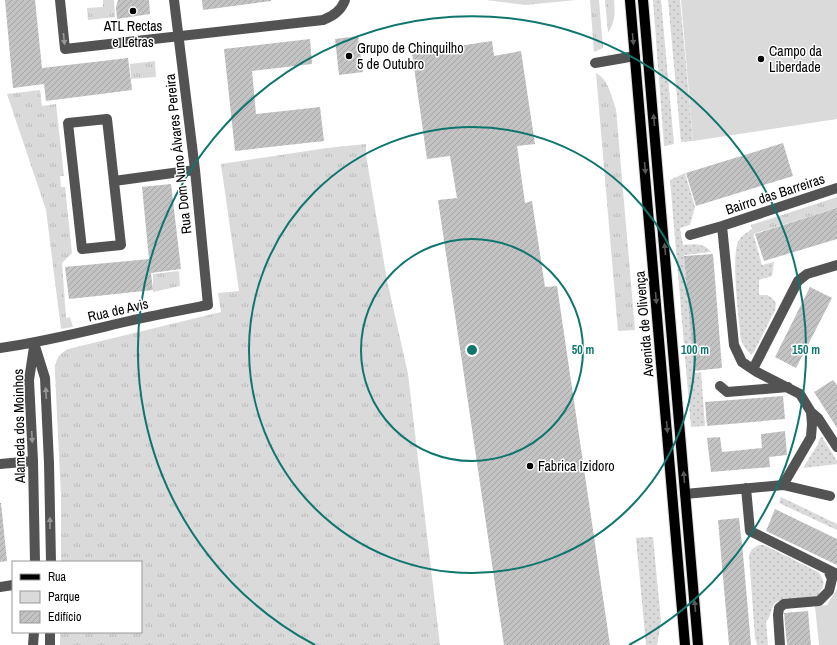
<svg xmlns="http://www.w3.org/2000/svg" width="837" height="645" viewBox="0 0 837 645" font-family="'Archivo Narrow',sans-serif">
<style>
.grass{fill:url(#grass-tufts)}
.park{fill:#dadada}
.garden{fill:url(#garden-dots)}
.building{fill:url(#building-hatch)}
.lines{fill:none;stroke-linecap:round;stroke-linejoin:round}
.major-casing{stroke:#dbdbdb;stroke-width:12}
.minor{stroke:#535353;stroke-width:10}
.major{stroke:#000;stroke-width:10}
.oneway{fill:#989898}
.oneway2{fill:#595959}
.ring{fill:none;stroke:#0f766e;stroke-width:2}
.poi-dot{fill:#000;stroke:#fff;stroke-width:1.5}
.labels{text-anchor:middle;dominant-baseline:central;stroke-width:3;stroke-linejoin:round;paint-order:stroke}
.poi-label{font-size:14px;fill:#000;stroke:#fff;text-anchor:start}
.street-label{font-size:14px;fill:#000;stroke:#fff}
.centre{fill:#0f766e;stroke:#fff;stroke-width:2}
.ring-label{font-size:12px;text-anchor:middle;font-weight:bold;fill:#0f766e;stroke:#fff;stroke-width:3;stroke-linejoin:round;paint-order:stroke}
</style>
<defs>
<pattern id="grass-tufts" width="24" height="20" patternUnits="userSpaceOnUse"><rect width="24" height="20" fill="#dadada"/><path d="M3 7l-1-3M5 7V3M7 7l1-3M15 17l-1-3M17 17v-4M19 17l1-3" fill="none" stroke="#b9b9b9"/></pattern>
<pattern id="garden-dots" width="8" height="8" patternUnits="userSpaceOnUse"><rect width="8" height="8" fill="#dadada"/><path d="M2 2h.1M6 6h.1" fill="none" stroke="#b9b9b9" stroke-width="1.8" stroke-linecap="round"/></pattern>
<pattern id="building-hatch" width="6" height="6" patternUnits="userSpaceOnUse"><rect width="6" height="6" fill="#c3c3c3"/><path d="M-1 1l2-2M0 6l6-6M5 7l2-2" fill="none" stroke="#a6a6a6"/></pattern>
</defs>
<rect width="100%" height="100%" fill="#fff"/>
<path class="grass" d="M103,0H114L115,17L88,20L87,8L103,7Z
M486,0H576L525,5Z
M590,0H599L603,48L594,52Z
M605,0H614C615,12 615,23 608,33Z
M155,61L156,77L131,79L130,64Z
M596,73C609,80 611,96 616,109L635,330L618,331Z
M40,90L42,106L56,104L64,176H60L61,187H65L72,253L62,263L66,318L70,317L73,327L61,329L46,210L7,94Z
M366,144V155L387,280L408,374L440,645H60V632H141V562H61V497L55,373C55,361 57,355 68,349L221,312L218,293L239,291L221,164L327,148Z
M837,197V208L753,234L751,225Z
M179,271L180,286L153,292V274Z"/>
<path class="park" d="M681,0H837V119L693,141Z
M837,589V645H819L815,606L827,605Z"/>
<path class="garden" d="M653,0H661L674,144L664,146Z
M668,0H680L693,141L681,142Z
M685,173L695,207L690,225L680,228L683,245C694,244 704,243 711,252L684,255L694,371V373L701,372L705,426L691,427L670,180Z
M752,229L762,265L774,262L772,276L759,280V295H767L772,298L776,303L775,310L754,352L751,355L745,348L741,340C739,320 731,258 738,242C741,236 746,233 752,229Z
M822,437L837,461V464L803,468L818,444L820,438Z
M781,497L837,524V530L779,503Z
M653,537L661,622L657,645H646L636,538Z
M759,545H764L818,572C826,582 825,586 817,596L778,601C769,606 773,614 766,622L768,645H757L755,638L749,555L752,549Z"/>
<path class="building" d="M5,0H35L42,68L128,58L132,90L46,101L44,84L13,88Z
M118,0H149L150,14L117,19L116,7Z
M202,0H271V1L203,10Z
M358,36L363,72L339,75L335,39Z
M310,39L312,64L252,71L256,114L320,107L324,141L235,151L224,49Z
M492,41L494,56L521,51L535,144L517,146L525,203L532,201L545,287L557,286L610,645H504L438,200L457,198L450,156L427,159L412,53Z
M783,143L793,176L696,206L686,173Z
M171,184L181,269L151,273L153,290L69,299L65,267L149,259L142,187Z
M837,208V239L764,261L755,234Z
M713,254L722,368L694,371L684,256Z
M810,287L832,298L796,368L775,357Z
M833,380L837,385V428L814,392Z
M783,396L785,419L707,426L705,402Z
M785,431L787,455L769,457L770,467L711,472L707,438L720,437L722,452L762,448L761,434Z
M0,503H1L7,561L0,562Z
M775,509L837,539V565L766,531Z
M739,518L743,554L751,645H729L718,520Z
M808,611L811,645H787L784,613Z"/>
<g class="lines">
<g class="major-casing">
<path id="major" d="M630,0L685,645
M643,0L698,645"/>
</g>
<path class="minor" d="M60,0L65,49L323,20C333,16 341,11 345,0
M595,63L635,56
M107,119L121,245L82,249L68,123Z
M114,181L195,170
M690,235L722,226L837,188
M34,343L45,378L49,463L51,562
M34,347L29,380L33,461L35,562
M0,348C44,342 86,331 129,321C155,315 182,310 208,305L195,170L174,0
M753,369L798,281L807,274L837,265
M720,386L727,392L788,387
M811,412L818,418L837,447
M0,464L33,461
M783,485L830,496
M746,488L750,531L837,574
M685,494L783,485L811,437L812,424L811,412L800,394L757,372L742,362L734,345L722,226
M0,587L13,585
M33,645L34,632
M50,645V632
M780,645L778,615L779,608L784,604L819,601L829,591L832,579L828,570"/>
<use href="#major" class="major"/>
</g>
<defs><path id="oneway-solid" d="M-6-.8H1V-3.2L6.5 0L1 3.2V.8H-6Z"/></defs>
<g class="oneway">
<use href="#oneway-solid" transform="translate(64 39) rotate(84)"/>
<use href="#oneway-solid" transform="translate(46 393) rotate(-93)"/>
<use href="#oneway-solid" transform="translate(32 437) rotate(87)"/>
<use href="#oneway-solid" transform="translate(50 523) rotate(-91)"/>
</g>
<g class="oneway2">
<use href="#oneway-solid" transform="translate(633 39) rotate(85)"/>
<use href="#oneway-solid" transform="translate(654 120) rotate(-95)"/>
<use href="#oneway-solid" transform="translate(645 168) rotate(85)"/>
<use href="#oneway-solid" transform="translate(665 249) rotate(-95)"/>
<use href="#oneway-solid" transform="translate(656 298) rotate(85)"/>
<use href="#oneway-solid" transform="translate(667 427) rotate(85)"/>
<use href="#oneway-solid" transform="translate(684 477) rotate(-95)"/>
<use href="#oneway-solid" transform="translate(695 606) rotate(-95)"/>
</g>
<g class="ring">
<circle cx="472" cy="350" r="111"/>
<circle cx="472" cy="350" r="223"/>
<path d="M315 645A334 334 0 1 1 629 645"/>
</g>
<g class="poi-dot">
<circle cx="133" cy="11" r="4"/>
<circle cx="349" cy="56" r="4"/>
<circle cx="761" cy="59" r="4"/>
<circle cx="530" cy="466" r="4"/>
</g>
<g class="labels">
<g class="poi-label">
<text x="133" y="26" text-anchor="middle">ATL Rectas<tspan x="133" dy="16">e Letras</tspan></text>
<text x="357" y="48">Grupo de Chinquilho<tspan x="357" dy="16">5 de Outubro</tspan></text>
<text x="769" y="51">Campo da<tspan x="769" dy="16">Liberdade</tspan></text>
<text x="538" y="466">Fabrica Izidoro</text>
</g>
<g class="street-label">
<text transform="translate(178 154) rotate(-96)">Rua Dom Nuno Álvares Pereira</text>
<text transform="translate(775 194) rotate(-18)">Bairro das Barreiras</text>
<text transform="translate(118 310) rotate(-13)">Rua de Avis</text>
<text transform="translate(644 324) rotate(-95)">Avenida de Olivença</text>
<text transform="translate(19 426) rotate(-91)">Alameda dos Moinhos</text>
</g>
</g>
<circle cx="472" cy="350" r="6" class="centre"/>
<g class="ring-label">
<text x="583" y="354">50 m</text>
<text x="695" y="354">100 m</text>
<text x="806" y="354">150 m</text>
</g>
<rect x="12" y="561" width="130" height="72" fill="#ffffff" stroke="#999999"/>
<rect x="20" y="574" width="20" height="6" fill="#000000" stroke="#999999"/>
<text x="48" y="581" font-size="12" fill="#000000">Rua</text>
<rect x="20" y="591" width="20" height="12" fill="#dadada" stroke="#999999"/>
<text x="48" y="601" font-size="12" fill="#000000">Parque</text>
<rect x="20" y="611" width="20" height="12" fill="url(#building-hatch)" stroke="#999999"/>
<text x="48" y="621" font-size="12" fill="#000000">Edifício</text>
</svg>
